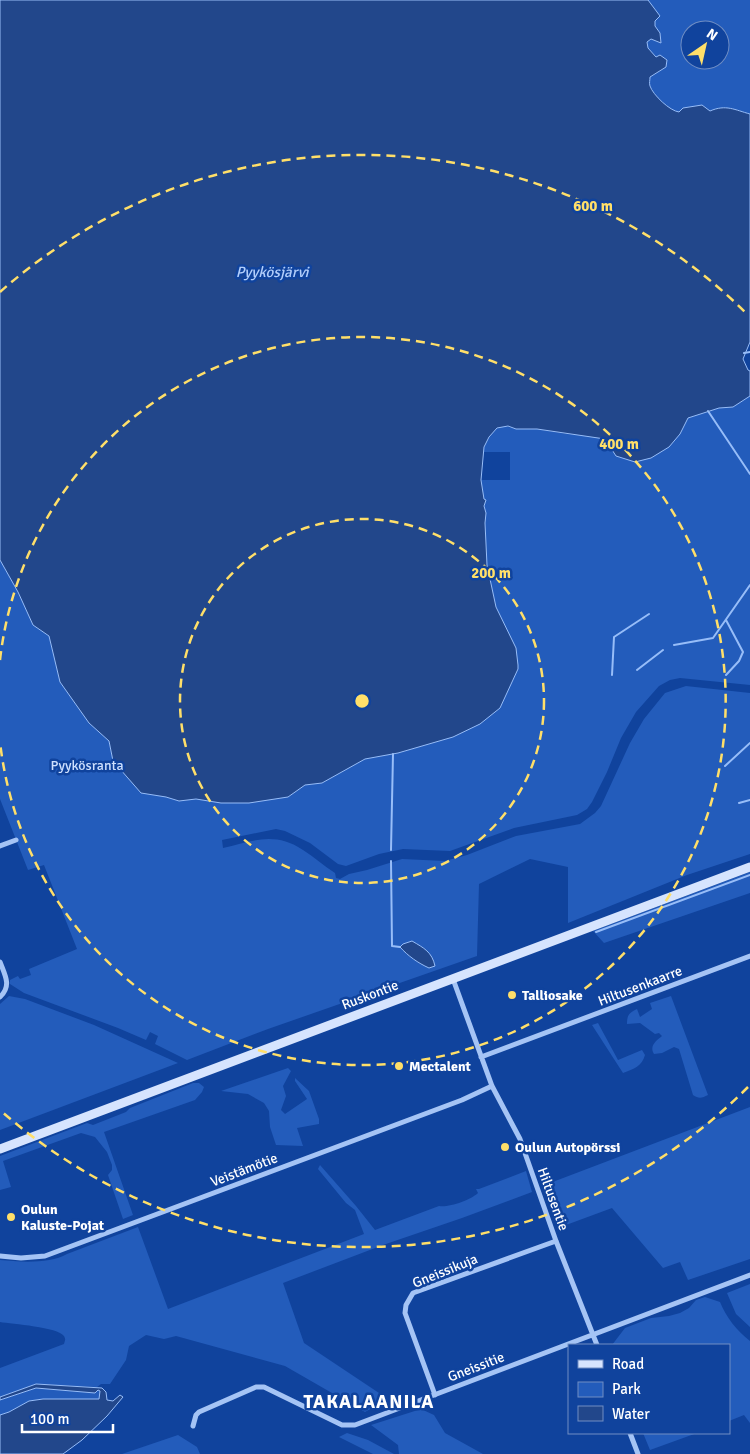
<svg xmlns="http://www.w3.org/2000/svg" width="750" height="1454" viewBox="0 0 750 1454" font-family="Signika,sans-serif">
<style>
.green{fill:#235cbb;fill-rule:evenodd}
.water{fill:#22478b;stroke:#97bdf8}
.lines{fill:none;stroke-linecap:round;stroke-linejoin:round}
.stream{stroke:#97bdf8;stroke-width:2}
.street{stroke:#a5c4f5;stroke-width:5}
.secondary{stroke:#d6e4fe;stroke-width:9}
.ring{fill:none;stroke:#ffdf69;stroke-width:2.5;stroke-dasharray:9 6}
.poi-dot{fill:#ffdf69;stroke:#10439d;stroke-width:2}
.labels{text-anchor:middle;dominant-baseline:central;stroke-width:5;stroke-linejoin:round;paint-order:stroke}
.park-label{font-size:14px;fill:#cee0fe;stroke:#10439d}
.street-label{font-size:14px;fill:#fff;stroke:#10439d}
.poi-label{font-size:14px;font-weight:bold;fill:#fff;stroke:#10439d;text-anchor:start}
.water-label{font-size:15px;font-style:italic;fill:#b2cefb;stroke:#10439d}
.district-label{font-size:19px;font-weight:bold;letter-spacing:1px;fill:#fff;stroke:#10439d}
.centre{fill:#ffdf69;stroke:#10439d;stroke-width:2.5}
.ring-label{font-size:15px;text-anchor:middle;font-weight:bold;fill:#ffdf69;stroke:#10439d;stroke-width:5;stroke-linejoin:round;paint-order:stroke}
</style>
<rect width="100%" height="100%" fill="#10439d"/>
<path class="green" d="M648,0H750V114C728,108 702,111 679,112C670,111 653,95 650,85C649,83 650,80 650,77L666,67L648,48L647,41L651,39L661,42L660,33L655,26V21L660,16ZM690,30H720V60H690Z
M750,396V685L680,678L670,680L659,686L636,712L621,738L607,772L592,802L587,809L577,815L514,828L450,851L403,849L379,854L346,866L338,864L310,843L285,831L276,829L222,840L223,848C252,841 275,831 303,850C314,857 324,866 335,873L336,878L340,879L349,874L367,870L402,859L445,861L467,855L516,836L580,824L595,813L601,806L630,743L644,719L665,693L686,686L750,693V854L687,875L568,923V867L530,859L479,884L477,956L268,1029L187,1060L155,1044L158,1036L150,1032L146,1040L118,1028L24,993L10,984V980L18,976L20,979L31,975L29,969L77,949L44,865L28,870L0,799V560L18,592L33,625L49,636L60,682L89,723L109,741L113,761L166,797L179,801L196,799L221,803L288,797L305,785L322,783L365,759L398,753L453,737L500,617L496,607L487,565L485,523L486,513L484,506V500L482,495L481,480H510V452H483L485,444L494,430L504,426L516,429H537L566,434L583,435L605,439L616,456L680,434L688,418L719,408L733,407Z
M750,872V893L604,943L593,931Z
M9,996L25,999L94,1025L178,1063L0,1130V1004Z
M671,996L708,1095C702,1098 699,1099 693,1095L679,1049L674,1047L662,1053L654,1054C649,1046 656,1041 662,1036L659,1033L655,1034L640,1023L627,1024C627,1015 629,1013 637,1009L640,1017L652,1009L650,1003Z
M598,1023L618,1060L642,1050L645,1055C642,1066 634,1069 623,1073L592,1025Z
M288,1068L291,1071L283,1086L286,1096L281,1110L285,1114L307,1099L295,1081V1078L309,1091L319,1119V1124L297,1128L303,1146L276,1145L270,1127L269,1111L264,1103L248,1094L221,1091Z
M193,1083H199L204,1087L202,1092L195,1100L104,1132L133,1215L123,1219L108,1175L112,1170V1165L107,1152L95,1137L81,1133L3,1161L11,1187L0,1190V1156L87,1123L93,1125L126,1112L130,1108Z
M750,1107V1259L688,1280L680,1262L663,1268L612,1208L566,1225L550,1183Z
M320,1165L356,1206L375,1230L439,1206C448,1208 471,1200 478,1193L476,1189H479L526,1171L532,1192L462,1218L383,1245L283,1283L304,1343L388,1399L365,1412L285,1366L176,1336L164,1339L146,1335L129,1346L126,1360L110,1384H101L97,1387L36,1384L0,1397V1368L64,1344C65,1340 66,1340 64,1336C58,1327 12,1324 0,1322V1260C20,1262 50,1264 67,1254L138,1227L168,1309L364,1234L355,1210L346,1203L318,1169Z
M750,1284V1327L736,1314L727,1293Z
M705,1297L720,1302C726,1317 737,1331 750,1341V1423L744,1415L729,1421V1345H612L625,1328L651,1318L669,1316L680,1313L689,1308L696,1300Z
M36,1388L95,1393L98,1390L100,1391L99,1399H43L29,1401L9,1412L0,1415V1400Z
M421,1409L434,1415L445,1433L483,1454H399L398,1445L371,1425Z
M347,1433L368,1440L394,1454H373L339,1437Z
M643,1433H697L650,1450Z
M178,1435L197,1447L200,1454H122Z"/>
<path class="water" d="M0,0H648L660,16L655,21V26L660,33L661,43L651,39L647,42L648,48L656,57L660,55L667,60L666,67L650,77C650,80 649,83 650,86C653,95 670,111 679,112L683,108L702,105L710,111C726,104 735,110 750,114V342L743,359L748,370L750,371V396L733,407L719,408L688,418L680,434L669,447L651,458L635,462L616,456L605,439L537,429H516L508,426L497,428L489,437L484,447L481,480L484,499L486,500L484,506L486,513L485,523L487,565L496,607L516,648L518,665V669L500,708L480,724L453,737L398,753L365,759L322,783L305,785L288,797L249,803H221L196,799L179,801L166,797L141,793L113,761L109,741L89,723L60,682L49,636L33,625L18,592L0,560Z
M412,941C424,948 432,952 435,966L429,968C418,963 408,956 400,947L403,944Z
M36,1384L102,1388L106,1392L107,1400L113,1401L120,1395L123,1397L107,1416L82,1440L63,1454H0V1415L9,1412L29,1401L43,1399H99L100,1391L98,1390L95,1393L36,1388L0,1400V1397Z"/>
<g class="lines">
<path class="stream" d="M744,353L750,352
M708,411L750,474
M726,620L743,652L739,661L726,675
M674,645L713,638L750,585
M637,670L663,650
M612,675L614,637L649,614
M725,766L750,743
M739,803L750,800
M391,850L393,754
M391,861L392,946L400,947
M596,932L750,875"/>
<path class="street" d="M0,846L16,840
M0,962C5,975 12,986 0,997
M453,979L492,1086L520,1139L556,1241L597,1345
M481,1057L750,956
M0,1256L21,1258L45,1256L462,1100L492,1086
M435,1395L405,1313L406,1305L413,1293L556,1241
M193,1426L196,1415L199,1412L256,1387H264L342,1425H355L750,1275
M630,1433L638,1454"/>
<path class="secondary" d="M0,1149L750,867"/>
</g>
<g class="ring">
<circle cx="362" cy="701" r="182"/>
<path d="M0 660A364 364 0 1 1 0 742"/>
<path d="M748 1087A546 546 0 0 1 0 1110M0 292A546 546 0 0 1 748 315"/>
</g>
<g class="poi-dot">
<circle cx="512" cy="995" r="5"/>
<circle cx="399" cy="1066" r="5"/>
<circle cx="505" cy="1147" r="5"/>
<circle cx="11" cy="1217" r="5"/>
</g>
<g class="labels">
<g class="park-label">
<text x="87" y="765">Pyykösranta</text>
</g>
<g class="street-label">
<text transform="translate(640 986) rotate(-21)">Hiltusenkaarre</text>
<text transform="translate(370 995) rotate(-21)">Ruskontie</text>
<text transform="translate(244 1170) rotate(-21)">Veistämötie</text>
<text transform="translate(553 1199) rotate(70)">Hiltusentie</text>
<text transform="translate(445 1271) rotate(-22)">Gneissikuja</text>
<text transform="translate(476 1367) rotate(-21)">Gneissitie</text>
</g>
<g class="poi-label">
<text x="522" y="995">Talliosake</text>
<text x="409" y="1066">Mectalent</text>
<text x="515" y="1147">Oulun Autopörssi</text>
<text x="21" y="1209">Oulun<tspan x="21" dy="16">Kaluste-Pojat</tspan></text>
</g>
<g class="water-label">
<text x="272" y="272">Pyykösjärvi</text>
</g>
<g class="district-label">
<text x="369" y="1402">TAKALAANILA</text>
</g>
</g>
<circle cx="362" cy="701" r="8" class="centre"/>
<g class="ring-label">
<text x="593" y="211">600 m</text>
<text x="619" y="449">400 m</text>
<text x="491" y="578">200 m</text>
</g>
<rect x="568" y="1344" width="162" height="90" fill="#10439d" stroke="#708ec4"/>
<rect x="578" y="1360" width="25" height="8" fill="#d6e4fe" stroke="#708ec4"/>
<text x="612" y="1369" font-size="15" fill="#ffffff">Road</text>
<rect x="578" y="1382" width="25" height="15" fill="#235cbb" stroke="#708ec4"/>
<text x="612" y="1394" font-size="15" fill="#ffffff">Park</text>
<rect x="578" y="1406" width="25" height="15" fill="#22478b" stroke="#708ec4"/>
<text x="612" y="1419" font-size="15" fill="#ffffff">Water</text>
<g transform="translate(705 45) rotate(34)"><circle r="24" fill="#10439d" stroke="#708ec4"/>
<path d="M0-4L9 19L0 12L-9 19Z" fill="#ffdf69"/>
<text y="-8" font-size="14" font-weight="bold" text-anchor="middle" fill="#ffffff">N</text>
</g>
<path d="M22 1424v8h91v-8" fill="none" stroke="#ffffff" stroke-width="2.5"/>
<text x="30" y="1424" font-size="15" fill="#ffffff" stroke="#10439d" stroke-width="4" paint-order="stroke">100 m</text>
</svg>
